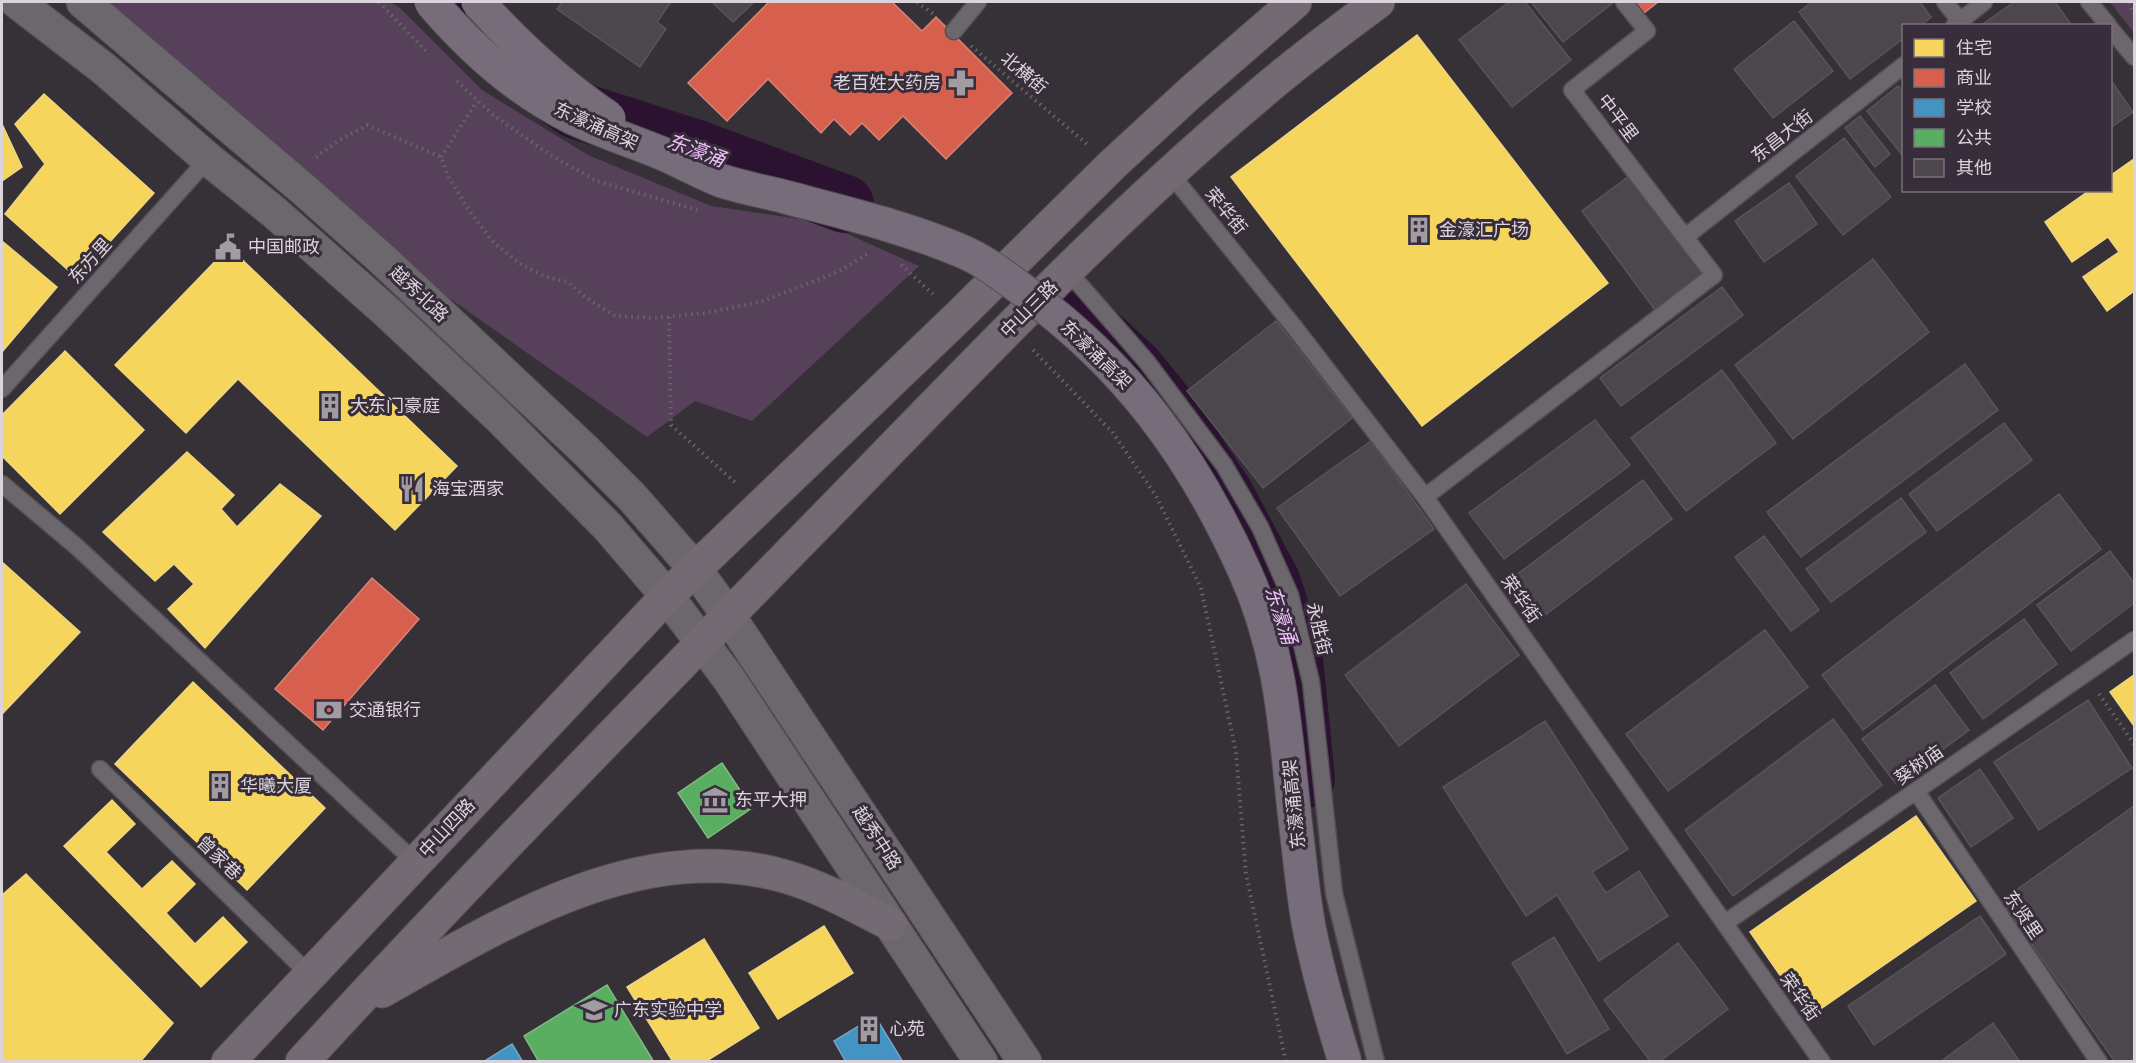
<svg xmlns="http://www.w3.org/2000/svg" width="2136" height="1063" viewBox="0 0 2136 1063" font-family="'Crimson Pro','Noto Sans SC',serif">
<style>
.green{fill:#56405a}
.homes{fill:#f6d55c;stroke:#eed582;stroke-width:1.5}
.shops{fill:#d6604d;stroke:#d88378;stroke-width:1.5}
.schools{fill:#4393c3;stroke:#71a6ca;stroke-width:1.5}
.public{fill:#5aae61;stroke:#81b986;stroke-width:1.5}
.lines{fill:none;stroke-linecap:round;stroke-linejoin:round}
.river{stroke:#2c1231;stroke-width:58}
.building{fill:#4c464d;stroke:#59545a;stroke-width:1.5}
.lane-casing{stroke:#534d54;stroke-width:19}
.secondary-casing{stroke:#534d54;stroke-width:35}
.primary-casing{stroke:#534d54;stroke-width:35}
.path{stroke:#69656a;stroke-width:4;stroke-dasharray:1.5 4.5;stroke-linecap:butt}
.lane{stroke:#6c676d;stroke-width:16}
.secondary{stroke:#6c676d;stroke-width:33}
.primary{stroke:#736a74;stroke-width:33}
.highway-bridge-casing{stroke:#534d54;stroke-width:35;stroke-linecap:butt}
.highway-bridge{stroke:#776c79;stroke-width:33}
.labels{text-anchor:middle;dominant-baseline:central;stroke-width:6;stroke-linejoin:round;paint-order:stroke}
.street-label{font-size:18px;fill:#dbd4dc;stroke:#382d3a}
.poi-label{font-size:18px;fill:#dbd4dc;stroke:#382d3a;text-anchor:start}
.water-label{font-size:20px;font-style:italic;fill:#f2befb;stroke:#382d3a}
</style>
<rect width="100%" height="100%" fill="#363037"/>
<path class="green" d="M99,2H390L400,8L482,90L588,155L711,206L821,222L919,266L752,421L695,401L647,437L439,291Z
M2110,2H2134V33Z"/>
<path class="homes" d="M1417,35L1608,283L1422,426L1231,177Z
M44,94L154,193L77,278L5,214L45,164L15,124Z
M2,124L22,167L2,181Z
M2134,159V291L2107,311L2083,277L2119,252L2108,237L2072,262L2045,222L2090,190H2110V176Z
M2,241L57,287L2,352Z
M229,247L457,466L395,530L238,379L186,433L115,365Z
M65,351L144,430L60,514L2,456V415Z
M187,452L234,495L221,509L237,527L280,484L321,516L205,648L168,609L194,584L174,564L155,581L103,532Z
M2,562L80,632L2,714Z
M2134,675V726L2110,692Z
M193,682L325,808L247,890L115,764Z
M112,800L135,824L106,852L142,889L172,861L195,884L166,913L195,944L223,917L247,942L201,987L64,846Z
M1916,816L1976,901L1809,1017L1750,932Z
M26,874L173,1023L140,1062H2V895Z
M824,926L853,973L778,1019L749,973Z
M704,939L759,1028L705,1062H673L627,987Z"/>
<path class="shops" d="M769,2H892L922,31L936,17L1012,93L946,159L903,116L879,140L862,123L850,135L834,119L821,133L768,79L727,121L688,83Z
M1635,2H1658L1644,13Z
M372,578L419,619L323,730L275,689Z"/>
<path class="schools" d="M875,1016L903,1062H846L834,1041Z
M512,1044L523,1062H483Z"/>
<path class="public" d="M722,763L752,808L708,838L678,793Z
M607,985L654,1062H539L524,1036Z"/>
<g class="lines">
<path class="river" d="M456,2L515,67L576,110L694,148L845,204
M1071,309L1135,368L1166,406L1225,495L1272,583L1293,650L1306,779"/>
</g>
<path class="building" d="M562,2H671L657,22L666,29L640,67L557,9Z
M712,2H754L733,22Z
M1509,2H1525L1571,60L1512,107L1459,40Z
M1531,2H1614L1563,42Z
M1812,2H1920L1931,17L1920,26H1904V38L1850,79L1799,12Z
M2014,2H2055L2072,26H1980Z
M1794,21L1833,71L1773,118L1734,69Z
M2110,79L2133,112L2110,128Z
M1898,86L1904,92V157L1867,111Z
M1860,116L1890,154L1875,167L1845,128Z
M1844,138L1891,197L1843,235L1796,176Z
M1632,174L1705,273L1655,310L1582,211Z
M1789,183L1817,224L1764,262L1735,221Z
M1873,259L1929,332L1793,439L1735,365Z
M1722,287L1743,315L1621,406L1600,378Z
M1276,321L1352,418L1263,488L1187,391Z
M1965,364L1998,410L1801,557L1767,512Z
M1722,370L1776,443L1686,511L1631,438Z
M1595,420L1630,465L1504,559L1469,513Z
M2004,423L2032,460L1937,531L1909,494Z
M1371,441L1434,529L1340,596L1277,508Z
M1643,480L1672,519L1545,615L1515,576Z
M2059,494L2101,549L1863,730L1822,675Z
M1901,498L1926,532L1831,602L1806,569Z
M1764,536L1819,610L1791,631L1735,557Z
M2110,551L2134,583V603L2071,651L2037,605Z
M1466,584L1519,655L1399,746L1345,675Z
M2024,619L2057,664L1983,719L1950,673Z
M1765,630L1808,687L1668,791L1626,734Z
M1935,685L1969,730L1896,784L1862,739Z
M2088,700L2132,768L2039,830L1994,762Z
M1833,719L1882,785L1733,896L1685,830Z
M1545,721L1628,849L1592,872L1606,893L1639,871L1668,916L1599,961L1557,895L1526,916L1443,787Z
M1980,769L2013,818L1971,847L1938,798Z
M2134,806V1062H2115L2001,901Z
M1980,916L2006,954L1874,1045L1848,1006Z
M1554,937L1609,1029L1567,1054L1512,963Z
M1678,943L1728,1009L1659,1062H1651L1604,1000Z
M1993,1023L2020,1062H1940Z"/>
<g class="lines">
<g class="lane-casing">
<path id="lane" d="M1945,2L1960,21
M2089,2L2109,26
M1954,26L1984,2
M2110,28L2134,57
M954,31L978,2
M1170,173L1295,328L1425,497L1822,1062
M1685,237L1904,65
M1067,270L1147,362L1224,465L1260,527L1290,595L1311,682L1334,893L1376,1062
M2,389L208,159
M2,484L77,547L415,862
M1425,497L1714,275L1572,90L1647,31L1624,2
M100,769L309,974
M1916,791L2099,1062
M1725,923L2134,640"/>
</g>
<g class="secondary-casing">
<path id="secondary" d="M17,2L103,68L208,159L274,212L387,312L500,418L608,527L667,596L729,679L981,1062
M83,2L303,189L383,260L585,450L632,497L695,569L728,615L1025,1062"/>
</g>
<g class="primary-casing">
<path id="primary" d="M382,991C503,923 643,834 787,877C824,888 857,907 890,924
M228,1062L667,596L958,317L1112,165L1191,92L1295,2
M302,1062C472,877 648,698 823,519C963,376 1100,229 1253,100C1293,65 1336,33 1378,2"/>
</g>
<path class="path" d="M379,2L426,51
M917,2L936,16
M2130,2L2133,14
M971,46L1087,144
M457,81L492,114L547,153L597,181L701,211
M316,157L340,140L367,125L441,157L449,178L471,213L494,243L522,265L546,277L568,282L585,297L615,316L653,318L706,313L763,301L840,271L867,254
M441,157L477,101
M901,265L933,294
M669,317L671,425L737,484
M1033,350L1113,433L1156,496L1201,588L1236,752L1246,874L1286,1062
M2099,694L2134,744"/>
<use href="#lane" class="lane"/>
<use href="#secondary" class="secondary"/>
<use href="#primary" class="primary"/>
<g class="highway-bridge-casing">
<path id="highway-bridge" d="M431,2C471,49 516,90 573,118C603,132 635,142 666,155C684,163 703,174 722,181C744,188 767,192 789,198C846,213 904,227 959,250C982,259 1004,276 1024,291C1127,366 1193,456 1245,572C1284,659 1285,736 1296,828C1300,861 1303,895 1309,927C1318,973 1331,1017 1345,1062
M478,2C517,45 560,85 609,118"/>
</g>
<use href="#highway-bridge" class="highway-bridge"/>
</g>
<defs>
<g id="pharmacy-bare" transform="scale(2.07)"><path d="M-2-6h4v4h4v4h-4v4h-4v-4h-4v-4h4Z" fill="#a19ba2" stroke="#382d3a" stroke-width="2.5" paint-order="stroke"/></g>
<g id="building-bare" transform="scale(2.07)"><path d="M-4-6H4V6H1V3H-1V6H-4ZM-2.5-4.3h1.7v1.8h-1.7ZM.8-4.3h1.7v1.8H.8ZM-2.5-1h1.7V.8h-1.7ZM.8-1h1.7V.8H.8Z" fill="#a19ba2" stroke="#382d3a" stroke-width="2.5" paint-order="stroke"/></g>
<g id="civic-bare" transform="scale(2.07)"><path d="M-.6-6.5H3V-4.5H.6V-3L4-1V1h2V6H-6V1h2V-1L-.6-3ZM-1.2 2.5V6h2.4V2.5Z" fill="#a19ba2" stroke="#382d3a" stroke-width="2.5" paint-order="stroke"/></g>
<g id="restaurant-bare" transform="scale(2.07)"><path d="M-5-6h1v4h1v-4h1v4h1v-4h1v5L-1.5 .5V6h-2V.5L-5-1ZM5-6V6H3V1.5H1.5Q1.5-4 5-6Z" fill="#a19ba2" stroke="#382d3a" stroke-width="2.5" paint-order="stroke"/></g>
<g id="bank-bare" transform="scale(2.07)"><path d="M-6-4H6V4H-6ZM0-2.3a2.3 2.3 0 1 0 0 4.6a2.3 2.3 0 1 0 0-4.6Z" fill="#a19ba2" stroke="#382d3a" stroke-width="2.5" paint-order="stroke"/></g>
<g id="museum-bare" transform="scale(2.07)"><path d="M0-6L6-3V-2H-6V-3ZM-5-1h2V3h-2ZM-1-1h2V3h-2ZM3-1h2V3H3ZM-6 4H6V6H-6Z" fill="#a19ba2" stroke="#382d3a" stroke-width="2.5" paint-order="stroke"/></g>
<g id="school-bare" transform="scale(2.07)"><path d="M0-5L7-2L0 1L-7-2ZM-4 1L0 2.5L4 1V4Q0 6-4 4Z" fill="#a19ba2" stroke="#382d3a" stroke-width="2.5" paint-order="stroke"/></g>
</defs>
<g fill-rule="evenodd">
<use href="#pharmacy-bare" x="961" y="83"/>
<use href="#building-bare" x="1419" y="230"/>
<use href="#civic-bare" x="228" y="247"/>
<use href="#building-bare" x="330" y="406"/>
<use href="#restaurant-bare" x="412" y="489"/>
<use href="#bank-bare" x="329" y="710"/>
<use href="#building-bare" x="220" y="786"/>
<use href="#museum-bare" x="715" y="800"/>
<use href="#school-bare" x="594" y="1010"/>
<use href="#building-bare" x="869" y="1029"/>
</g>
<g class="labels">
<g class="street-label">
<text transform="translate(1024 73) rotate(40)">北横街</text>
<text transform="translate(1618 118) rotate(53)">中平里</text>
<text transform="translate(596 126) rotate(24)">东濠涌高架</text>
<text transform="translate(1782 136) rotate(-38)">东昌大街</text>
<text transform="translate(1226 211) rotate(51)">荣华街</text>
<text transform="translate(90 261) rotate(-48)">东方里</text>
<text transform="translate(419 294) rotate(43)">越秀北路</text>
<text transform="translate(1029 309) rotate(-45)">中山三路</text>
<text transform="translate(1096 355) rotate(44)">东濠涌高架</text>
<text transform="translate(1521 599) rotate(55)">荣华街</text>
<text transform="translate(1319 629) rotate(77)">永胜街</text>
<text transform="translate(1919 765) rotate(-35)">葵树庙</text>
<text transform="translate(1294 804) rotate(-96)">东濠涌高架</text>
<text transform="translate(447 828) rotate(-47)">中山四路</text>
<text transform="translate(877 838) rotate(57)">越秀中路</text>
<text transform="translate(219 858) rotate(44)">曾家巷</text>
<text transform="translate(2023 915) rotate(56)">东贤里</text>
<text transform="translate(1800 997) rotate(55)">荣华街</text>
</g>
<g class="poi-label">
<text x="941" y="83" text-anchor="end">老百姓大药房</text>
<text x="1439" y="230">金濠汇广场</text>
<text x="248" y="247">中国邮政</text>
<text x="350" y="406">大东门豪庭</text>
<text x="432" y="489">海宝酒家</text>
<text x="349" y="710">交通银行</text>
<text x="240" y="786">华曦大厦</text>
<text x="735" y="800">东平大押</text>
<text x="614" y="1010">广东实验中学</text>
<text x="889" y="1029">心苑</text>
</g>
<g class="water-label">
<text transform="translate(696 150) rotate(20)">东濠涌</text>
<text transform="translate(1281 615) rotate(72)">东濠涌</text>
</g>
</g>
<rect width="2136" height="1063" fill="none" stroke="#dbd4dc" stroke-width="6"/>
<rect x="1902" y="24" width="210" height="168" fill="#382d3a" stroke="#79707b" stroke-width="1.5"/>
<rect x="1914" y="39" width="30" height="18" fill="#f6d55c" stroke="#79707b" stroke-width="1.5"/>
<text x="1956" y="54" font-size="18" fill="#dbd4dc">住宅</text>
<rect x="1914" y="69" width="30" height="18" fill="#d6604d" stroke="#79707b" stroke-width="1.5"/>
<text x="1956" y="84" font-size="18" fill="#dbd4dc">商业</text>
<rect x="1914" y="99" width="30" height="18" fill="#4393c3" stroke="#79707b" stroke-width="1.5"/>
<text x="1956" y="114" font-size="18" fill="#dbd4dc">学校</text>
<rect x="1914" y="129" width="30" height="18" fill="#5aae61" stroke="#79707b" stroke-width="1.5"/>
<text x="1956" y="144" font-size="18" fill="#dbd4dc">公共</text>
<rect x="1914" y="159" width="30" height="18" fill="#4c464d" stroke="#79707b" stroke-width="1.5"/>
<text x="1956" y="174" font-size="18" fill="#dbd4dc">其他</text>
</svg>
